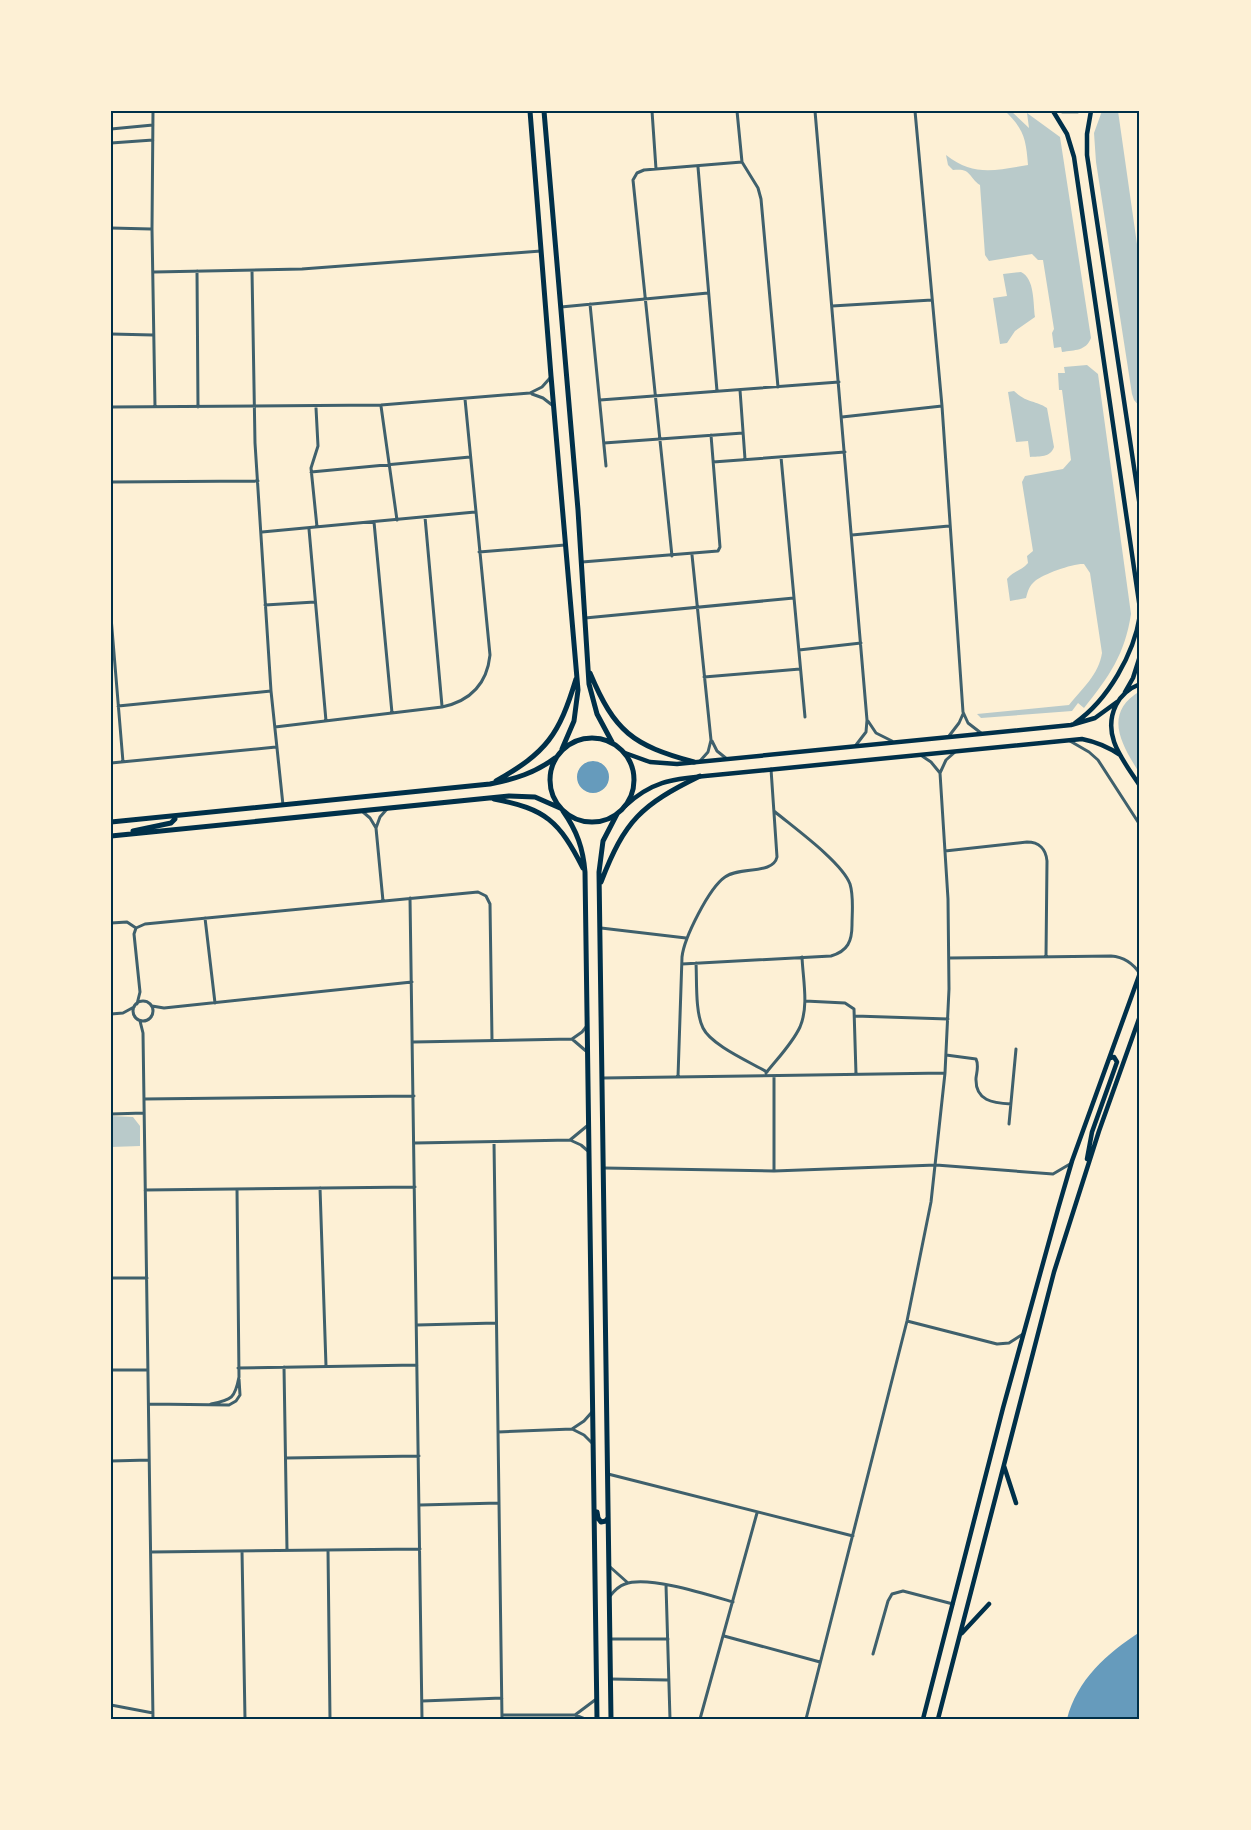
<svg xmlns="http://www.w3.org/2000/svg" width="1251" height="1830" viewBox="0 0 1251 1830" font-family="'Work Sans',sans-serif">
<style>
.green{fill:#b9caca}
.water{fill:#669bbc}
.lines{fill:none;stroke-linecap:round;stroke-linejoin:round}
.minor{stroke:#3f606c;stroke-width:3}
.secondary{stroke:#003049;stroke-width:4.5}
.primary{stroke:#003049;stroke-width:5}
.neatline{fill:none;stroke:#003049;stroke-width:2}
</style>
<rect width="100%" height="100%" fill="#fdf0d5"/>
<path class="green" d="M1005,111H1011L1029,128L1027,113L1060,137L1091,338C1086,351 1075,350 1062,352L1061,347L1054,348L1052,333L1054,329L1043,260H1038L1032,254L989,261L985,255L980,185C968,177 972,168 953,170L948,165L946,155C974,177 996,170 1028,165C1026,139 1024,129 1005,111Z
M1102,111H1118L1140,265V407L1134,400L1132,394L1096,162L1094,133Z
M1021,272C1035,279 1033,303 1035,317L1015,331L1007,343L1000,344L993,298L1007,296L1003,274Z
M1087,365L1098,374L1131,614C1125,654 1109,677 1084,708L1078,703L1072,711L981,718L977,714L1069,705C1082,689 1099,674 1102,653L1090,573L1084,564C1074,563 1043,574 1035,581C1029,586 1028,591 1026,598L1010,601L1007,579C1013,571 1021,571 1028,563L1027,556L1033,551L1022,482L1025,476L1063,469L1071,460L1062,390H1059L1058,373H1065L1064,367Z
M1014,391C1028,404 1035,400 1047,408L1054,447C1050,458 1040,456 1030,457L1028,441L1016,442L1008,392Z
M1140,691V774C1122,745 1102,714 1140,691Z
M111,1116L133,1117L140,1126V1146L111,1147Z"/>
<path class="water" d="M577 777a16 16 0 1 1 32 0a16 16 0 1 1-32 0Z
M1140,1632V1719H1067C1077,1680 1107,1653 1140,1632Z"/>
<g class="lines">
<path class="minor" d="M153,111L152,229L155,407
M652,111L656,169
M737,111L742,162L758,188L761,199L778,387
M815,111L867,720L866,732L856,745
M915,111L942,406L963,712L968,723L981,733
M111,129L153,125
M111,143L153,140
M698,167L717,391
M111,228L151,229
M197,271L198,407
M252,271L255,443L271,691L283,805
M154,272L302,269L541,251
M590,304L606,466
M832,306L932,300
M561,307L708,293
M111,334L153,335
M740,390L745,459
M532,394L543,398L552,405
M600,400L839,382
M381,406L397,520
M111,407L381,405L530,393L542,387L550,378
M316,408L318,446L311,468L317,527
M842,417L942,406
M604,443L743,433
M781,457L805,717
M713,462L845,452
M311,472L470,457
M111,482L258,481
M425,517L442,706
M374,522L392,713
M309,529L326,721
M262,532L475,512
M852,535L949,526
M479,552L565,545
M692,555L711,740L708,752L700,761
M672,556L633,180L637,173L644,170L742,162
M582,562L718,551L720,547L711,435
M265,605L315,602
M111,617L123,762
M585,618L794,598
M799,650L861,643
M704,677L800,669
M118,706L271,691
M868,721L876,733L892,741
M275,727L442,707C470,701 487,684 490,655L465,399
M949,736L959,723L963,714
M712,741L717,751L727,759
M1070,741L1089,752L1098,760L1140,825
M922,756L931,762L940,773
M111,763L276,747
M363,812L370,818L376,828L383,901
M376,828L380,817L387,809
M945,851L1027,842C1039,842 1046,849 1047,861L1046,956
M410,898L422,1719
M205,918L215,1003
M111,923L127,922L136,928
M136,928L145,924L478,892L486,896L490,904L492,1040
M136,928L134,934L140,992L137,1004
M601,928L686,938
M949,958L1111,956C1124,957 1133,963 1140,974
M696,963C697,981 695,1012 703,1028C711,1045 750,1062 767,1072
M682,964L831,956C848,951 852,941 852,925C852,912 854,897 850,884C842,862 793,827 774,811
M805,1001L845,1003L854,1009L856,1074
M133 1011a10 10 0 1 1 20 0a10 10 0 1 1-20 0Z
M152,1006L164,1008L412,982
M111,1014L123,1013L134,1007
M855,1016L948,1019
M140,1021L143,1033L153,1719
M572,1039L586,1051
M413,1042L572,1039L582,1032L586,1027
M946,1055L976,1059C979,1065 977,1071 976,1078C975,1101 993,1103 1011,1104
M766,1073C777,1059 792,1044 800,1027C809,1006 803,980 802,957
M774,1076V1171
M678,1077L682,957C684,938 709,888 725,877C740,866 773,875 777,857L771,769
M603,1078L945,1073
M144,1099L414,1096
M111,1114L144,1113
M1009,1124L1016,1049
M570,1140L587,1126
M494,1142L502,1719
M415,1143L570,1140L581,1145L588,1151
M604,1168L774,1171L936,1165L1053,1174L1070,1164
M320,1188L326,1366
M145,1190L415,1187
M111,1278H147
M907,1321L997,1344L1009,1343L1023,1334
M417,1325L496,1323
M284,1367L287,1550
M238,1368L417,1365
M111,1370H148
M149,1404L229,1405L236,1401L240,1395L239,1379
M211,1404C232,1400 235,1398 239,1377L237,1189
M572,1429L584,1435L592,1443
M498,1432L572,1429L584,1421L592,1412
M286,1458L419,1456
M111,1461L149,1460
M608,1474L853,1536
M420,1505L499,1503
M328,1550L330,1719
M242,1551L245,1719
M151,1552L420,1549
M609,1566L628,1583
M666,1585L670,1719
M610,1596C614,1591 619,1586 625,1584C648,1575 709,1595 733,1602
M724,1636L820,1662
M610,1639H668
M873,1654L888,1601L892,1594L903,1591L953,1604
M610,1679L668,1680
M422,1701L502,1698
M111,1705L153,1713
M502,1715H575L585,1719
M575,1715L595,1700
M700,1719L757,1513
M806,1719L907,1321L931,1202L945,1073L949,989L948,899L940,773L946,760L955,752"/>
<path class="secondary" d="M1053,111L1067,134L1074,157L1140,609
M1062,111H1078
M1091,111L1087,134V155L1140,507
M1140,684C1130,688 1121,695 1116,705C1101,736 1124,761 1140,786
M1125,692L1133,678L1140,656
M1075,723C1108,700 1134,654 1140,615
M625,753L650,762L677,764L1071,725L1095,718L1117,702
M625,806C651,782 671,779 705,776L1082,739C1097,742 1107,746 1120,755
M1087,1159L1092,1132L1117,1062L1114,1057L1110,1058
M1004,1466L1016,1503
M962,1633L989,1604
M923,1719L1003,1408L1058,1209L1072,1161L1140,973
M938,1719L1054,1272L1099,1131L1140,1016"/>
<path class="primary" d="M530,111L551,376L578,690L574,721L562,749
M544,111L578,510L589,684L597,714L612,742
M590,673C615,732 632,745 694,762
M550 780a42 42 0 1 1 84 0a42 42 0 1 1-84 0Z
M496,781C547,752 559,735 576,679
M494,799C546,809 559,821 583,868
M563,811C577,831 583,848 585,872L597,1719
M111,822L490,784C515,779 535,773 555,758
M133,831L171,823L175,819V816
M111,836L509,796L535,797L560,808
M601,882C625,820 641,805 700,776
M597,1512L598,1518L601,1522L606,1521L608,1518
M611,1719L599,872L603,841L617,814"/>
</g>
<rect width="1251" height="1830" fill="none" stroke="#fdf0d5" stroke-width="225"/>
<rect x="112" y="112" width="1026" height="1606" class="neatline"/>
</svg>
